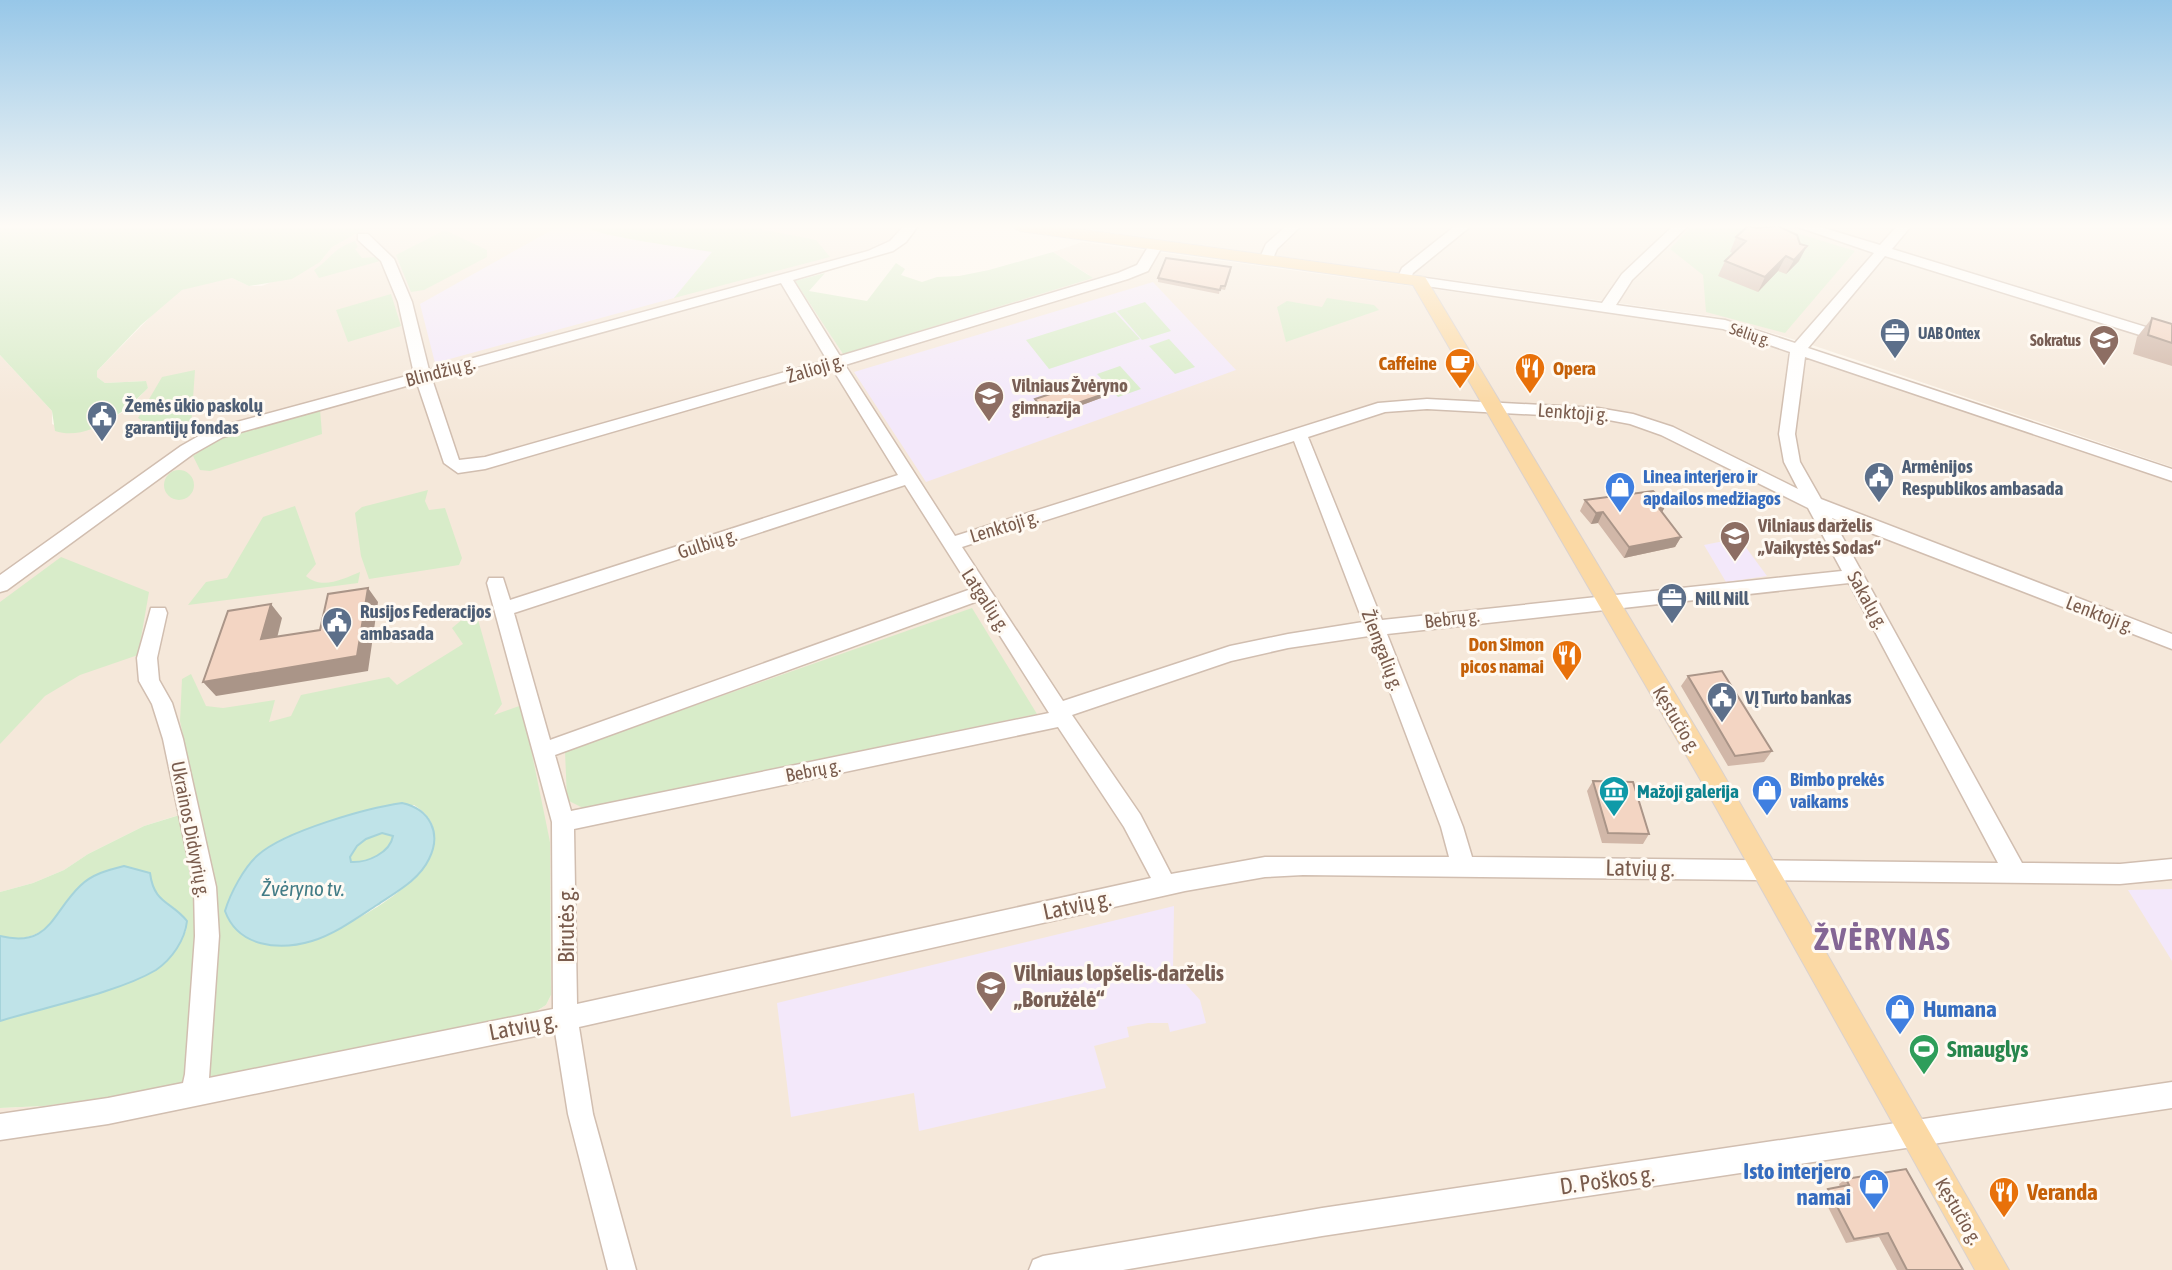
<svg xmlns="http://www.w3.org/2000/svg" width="2172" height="1270" viewBox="0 0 2172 1270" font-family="'Asap Condensed',sans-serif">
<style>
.residential{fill:#f5e8da}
.education{fill:#f3e8fa}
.green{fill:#d8ecc9;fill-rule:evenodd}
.water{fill:#bfe3e8;stroke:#a5d3da;stroke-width:2;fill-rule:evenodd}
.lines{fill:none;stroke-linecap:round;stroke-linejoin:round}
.minor-casing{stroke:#d1beb0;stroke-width:3}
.major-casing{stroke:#dad1cd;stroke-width:2}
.minor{fill:#fff;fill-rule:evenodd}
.major{fill:#fbd9a5;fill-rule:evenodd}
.wall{fill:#d1b7a8}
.shaded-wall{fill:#aa9588}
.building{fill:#f3d5c3;stroke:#aa9588;stroke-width:2}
.labels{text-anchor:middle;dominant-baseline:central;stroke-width:6;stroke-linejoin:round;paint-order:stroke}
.far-service-label{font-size:16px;font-weight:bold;fill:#4e5e75;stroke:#fffaf3;text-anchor:start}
.far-street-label{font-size:16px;fill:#7a5c4d;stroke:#fffaf3}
.far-education-label{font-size:16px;font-weight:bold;fill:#785e54;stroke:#fffaf3;text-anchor:end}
.food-label{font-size:19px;font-weight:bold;fill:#c56008;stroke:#fffaf3;text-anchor:end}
.street-label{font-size:19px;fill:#7a5c4d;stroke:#fffaf3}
.education-label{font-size:19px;font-weight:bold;fill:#785e54;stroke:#fffaf3;text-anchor:start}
.service-label{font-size:19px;font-weight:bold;fill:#4e5e75;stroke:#fffaf3;text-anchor:start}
.shop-label{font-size:19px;font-weight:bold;fill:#366cbe;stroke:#fffaf3;text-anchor:start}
.culture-label{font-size:19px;font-weight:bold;fill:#0d838f;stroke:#fffaf3;text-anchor:start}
.water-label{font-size:21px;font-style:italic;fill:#437c86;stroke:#fffaf3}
.near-street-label{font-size:23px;fill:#7a5c4d;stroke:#fffaf3}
.near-education-label{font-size:23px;font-weight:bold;fill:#785e54;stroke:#fffaf3;text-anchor:start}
.near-shop-label{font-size:23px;font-weight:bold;fill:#366cbe;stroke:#fffaf3;text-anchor:start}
.near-leisure-label{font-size:23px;font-weight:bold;fill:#27864d;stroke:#fffaf3;text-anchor:start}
.near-food-label{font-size:23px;font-weight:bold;fill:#c56008;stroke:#fffaf3;text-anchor:start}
.near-district-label{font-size:32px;font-weight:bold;letter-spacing:2px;fill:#846695;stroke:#fffaf3}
</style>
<rect width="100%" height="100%" fill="#fdf6ec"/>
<path class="residential" d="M370,226H904L896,237L883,245L791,271L843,354L1089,275L1053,252L1082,242L1709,326L2172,479V1270H0V1108L44,1106L131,1094L535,1012L546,1005L551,995L550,842L493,716L144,826L88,854L64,870L33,883L0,892V355L52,411V424L73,433L84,430L126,411L148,388L145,381L105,383L97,377V371L168,299L182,290L214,280L232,278L249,286H262L320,262L332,247Z
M1065,226H2172V467L1812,345L1718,317Z"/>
<path class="education" d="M559,226H587L590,230L610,235L712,252L674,298L435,363L420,304Z
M1153,282L1236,370L926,482L854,372Z
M1739,538L1767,576L1726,582L1704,545Z
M2172,889V961L2128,890Z
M1174,906L1173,970L1200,1000L1206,1023L1170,1032L1168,1023H1148L1127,1027L1129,1037L1094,1046L1106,1088L919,1131L914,1093L791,1117L777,1003Z"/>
<path class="green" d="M0,226H370L332,247L320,262L292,279L249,286L232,278L182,290L141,325L97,371V377L105,383L146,381L148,388C126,411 89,442 55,431L52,411L0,355Z
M587,226H744L816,240L830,257L674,298L712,252C691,248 596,237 587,226Z
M1692,226H1774L1855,251L1785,333L1706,312L1703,275L1670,249Z
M445,230L487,250V257L424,290L411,292L396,255Z
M355,241L358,247L355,249L362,258L376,257L380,261L319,278L314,270C332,258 332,249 355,241Z
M1053,252L1093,278L843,354L795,281L825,273L809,291L867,301L896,263L905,269L901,275L922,282L937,277L959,276L989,270Z
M391,294L401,326L348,342L336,310Z
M1327,298L1374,305L1379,310L1286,342L1277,307L1287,301L1322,307Z
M1145,302L1171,331L1142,340L1117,311Z
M1115,312L1140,339L1049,369L1026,340Z
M1169,339L1195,367L1175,374L1149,346Z
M1120,366L1141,389L1118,397L1097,374Z
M195,370L191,427C173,444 155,429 138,418L162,377Z
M320,409L322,434L210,471L200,470L193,456L219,439Z
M164 485a15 15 0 1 1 30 0a15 15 0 1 1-30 0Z
M428,490L425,501L429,510L445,508L462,558L459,565L369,579L361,556L355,513L362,507Z
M295,506L316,564L306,576C322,590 343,579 360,572L358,583L188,605L206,582L227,578L263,517Z
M61,557L149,592L138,655L80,675L45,696L0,744V602Z
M972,608L1037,714L583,808L567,800L565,751Z
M475,609L502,704L494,715L522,705L550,842L551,995L546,1005L535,1012L131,1094L44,1106L0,1108V1021L94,993L157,969L186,931L187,921C175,907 164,904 152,888L62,909C45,933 29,943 0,936V892L33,883L64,870L88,854L144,826L199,809L180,721L182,679L191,674L206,706L223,708L275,700L269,722L291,716L301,695L389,677L397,685L463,644L452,628ZM414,805C426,813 434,821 434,835C436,883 350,924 312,941L273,844L309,829L382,806Z
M382,833L393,836C390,853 367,863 351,862L350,857L357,846L366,839Z"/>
<path class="water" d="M402,803C430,809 442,833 429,859C419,880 396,892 377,905C357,918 335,934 312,941C279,951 238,947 225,911C230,894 244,867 258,855C285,831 367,808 402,803ZM382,833L393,836C390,853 367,863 351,862L350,857L357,846L366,839Z
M124,866L150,873C154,904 171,901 187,921C185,940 172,959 156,970C117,993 45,1007 0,1021V936C50,948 51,914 80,886C92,874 108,870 124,866Z"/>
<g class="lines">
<g class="minor-casing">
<path id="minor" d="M904,226H918L906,242L893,251L793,280L840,356L1118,273L1137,265L1151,242H1161L1163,245L1148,271L1128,279L845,365L955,536L1378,403L1427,399L1598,408L1633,414L1673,427L1798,489L1784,462L1779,434L1790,352L1723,329L1419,285L1412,281L1419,277L1602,303L1622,274L1673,226H1688L1632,280L1616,305L1725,320L1795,343L1874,253L1795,226H1817L1880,245L1897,226H1911L1892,249L2172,335V345L1885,256L1808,348L2172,469V481L1805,357L1795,434L1800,462L1821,499L2172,634V649L1832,518L2022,863L2120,864L2172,859V879L2120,884L1303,875L1265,877L1185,891L579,1027L593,1114L636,1270H608L568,1114L555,1032L108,1124L0,1140V1114L108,1098L183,1083L185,1074L195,936L194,887L163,739L152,704L139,681L137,658L151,608H165L167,613L157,658L159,680L172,703L183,739L216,887L219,936L209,1078L553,1009L552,822L487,583L489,578H503L510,600L898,475L832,368L485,469L458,473L444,463L417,383L223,437L193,454L7,590L0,592V575L181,446L211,429L414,374L398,302L381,261L358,240V234H368L394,259L412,302L429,370L868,251L890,241ZM781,283L827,360L485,457L459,460L432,379ZM1427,409L1598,418L1630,424L1661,435L1808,508L1842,571L1382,620L1308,437L1385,412ZM1294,441L1363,622L1288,634L1230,646L1063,701L962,547ZM905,485L971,589L550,740L514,613ZM1849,583L1998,863L1472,857L1463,827L1387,634ZM978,601L1049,713L571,811L555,755ZM1369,636L1441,827L1449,857H1265L1171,874L1140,814L1072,715L1231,661L1288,648ZM1058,727L1124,827L1151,878L577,1004L574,829Z
M1286,226H1301L1277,249L1271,263H1261L1259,260L1266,244Z
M1455,226H1471L1413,273L1409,282H1399L1397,279L1402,268Z
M2172,1082V1108L1322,1236L1123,1270H1029L1033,1260L1043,1256L1322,1208Z"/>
</g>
<g class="major-casing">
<path id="major" d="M1012,226H1056L1425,277L1718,765L2009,1270H1975L1700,779L1413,285L1020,231Z"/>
</g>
<use href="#minor" class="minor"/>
<use href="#major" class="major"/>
</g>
<path class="wall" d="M1736,237L1799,261L1786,274L1778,271L1758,292L1718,276L1725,261L1733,253L1730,252Z
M1231,271L1225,290L1220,289L1219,294L1158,282V278Z
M2152,318L2172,324V366L2133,354L2137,337Z
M1101,398L1047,418L1035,403V399Z
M1585,500L1666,505L1662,512L1681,537L1675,547L1624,558L1598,523L1591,524L1580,511Z
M1688,676L1772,751L1764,762L1728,766L1681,686Z
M1593,781L1649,834L1643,844L1602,843L1587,791Z
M1846,1179L1963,1270H1897L1879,1237L1846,1243L1821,1193L1828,1189L1840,1187L1839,1184Z"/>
<path class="shaded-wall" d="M1807,246L1799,261L1786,274L1794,260Z
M1786,256L1778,271L1758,292L1765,277Z
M1101,395V398L1047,418L1046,414Z
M1666,505L1660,516L1658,507Z
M1603,512L1598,523L1591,524L1596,513Z
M1681,537L1675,547L1624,558L1629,547Z
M368,588L378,602L368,671L216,696L203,682L357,656Z
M271,604L282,618L273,654L261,639Z"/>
<path class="building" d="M1748,226L1757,228L1778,226L1797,235L1800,244L1807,246L1794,260L1786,256L1765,277L1725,261L1746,241L1736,237Z
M1166,258L1231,267L1225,286H1221L1220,290L1158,278Z
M2152,318L2172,324V343L2148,335Z
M1089,381L1101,395L1046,414L1035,399Z
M1653,491L1666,505L1658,507L1681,537L1629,547L1603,512L1596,513L1585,500Z
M368,588L357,656L203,682L228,611L271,604L261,639L320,630L328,594Z
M1722,671L1772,751L1735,756L1688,676Z
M1593,781L1633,782L1649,834L1608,833Z
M1906,1169L1963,1270H1907L1888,1233L1854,1239L1828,1189L1849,1185L1846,1179Z"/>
<linearGradient id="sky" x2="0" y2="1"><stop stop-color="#97c7e8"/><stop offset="0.56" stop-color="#fefbf6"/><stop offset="1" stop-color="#fefbf6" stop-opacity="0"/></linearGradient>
<rect width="2172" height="404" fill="url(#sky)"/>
<defs>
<g id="office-pin" transform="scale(1.575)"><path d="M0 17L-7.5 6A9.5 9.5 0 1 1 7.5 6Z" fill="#5c6f8a" stroke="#fffaf3"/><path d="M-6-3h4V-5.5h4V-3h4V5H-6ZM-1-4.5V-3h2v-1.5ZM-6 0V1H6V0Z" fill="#fff"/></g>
<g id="school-pin" transform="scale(1.575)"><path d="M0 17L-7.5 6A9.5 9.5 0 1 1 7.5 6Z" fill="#8d6e63" stroke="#fffaf3"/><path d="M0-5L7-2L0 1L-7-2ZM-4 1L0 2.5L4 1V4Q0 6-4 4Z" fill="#fff"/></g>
<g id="cafe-pin" transform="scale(1.575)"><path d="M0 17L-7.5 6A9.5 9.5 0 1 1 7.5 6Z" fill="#e8710a" stroke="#fffaf3"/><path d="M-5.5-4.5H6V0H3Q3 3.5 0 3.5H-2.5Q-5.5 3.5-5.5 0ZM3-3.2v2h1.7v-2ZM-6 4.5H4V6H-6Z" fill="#fff"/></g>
<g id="restaurant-pin" transform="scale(1.575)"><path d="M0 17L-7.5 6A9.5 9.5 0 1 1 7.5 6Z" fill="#e8710a" stroke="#fffaf3"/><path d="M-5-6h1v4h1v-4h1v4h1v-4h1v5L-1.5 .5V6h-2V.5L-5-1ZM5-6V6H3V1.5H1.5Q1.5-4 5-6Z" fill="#fff"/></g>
<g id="civic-pin" transform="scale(1.575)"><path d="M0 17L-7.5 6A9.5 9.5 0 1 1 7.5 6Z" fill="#5c6f8a" stroke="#fffaf3"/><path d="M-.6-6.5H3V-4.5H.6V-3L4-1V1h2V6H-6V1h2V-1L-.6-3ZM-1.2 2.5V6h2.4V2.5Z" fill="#fff"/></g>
<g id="shop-pin" transform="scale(1.575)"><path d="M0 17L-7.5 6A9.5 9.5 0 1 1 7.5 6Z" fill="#3f7fe0" stroke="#fffaf3"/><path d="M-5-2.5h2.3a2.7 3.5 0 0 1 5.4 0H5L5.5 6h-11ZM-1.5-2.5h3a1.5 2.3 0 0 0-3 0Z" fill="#fff"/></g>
<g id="museum-pin" transform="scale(1.575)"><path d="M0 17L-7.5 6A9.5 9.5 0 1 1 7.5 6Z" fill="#0f9aa8" stroke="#fffaf3"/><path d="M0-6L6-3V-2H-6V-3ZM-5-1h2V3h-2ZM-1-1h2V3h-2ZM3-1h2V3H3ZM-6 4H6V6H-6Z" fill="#fff"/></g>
<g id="stadium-pin" transform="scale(1.575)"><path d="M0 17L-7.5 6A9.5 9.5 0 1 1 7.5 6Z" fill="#2e9e5b" stroke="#fffaf3"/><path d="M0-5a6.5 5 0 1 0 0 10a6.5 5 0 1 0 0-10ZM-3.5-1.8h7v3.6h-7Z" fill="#fff"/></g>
</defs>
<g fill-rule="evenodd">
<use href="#office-pin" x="1895" y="333"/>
<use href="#school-pin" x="2104" y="340"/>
<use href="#cafe-pin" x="1460" y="363"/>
<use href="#restaurant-pin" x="1530" y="368"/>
<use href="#school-pin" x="989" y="396"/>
<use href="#civic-pin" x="102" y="416"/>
<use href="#civic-pin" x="1879" y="477"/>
<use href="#shop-pin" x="1620" y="487"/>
<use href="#school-pin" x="1735" y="536"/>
<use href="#office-pin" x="1672" y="598"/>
<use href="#civic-pin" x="337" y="622"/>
<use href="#restaurant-pin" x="1567" y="655"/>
<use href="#civic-pin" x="1722" y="697"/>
<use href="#shop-pin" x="1767" y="790"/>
<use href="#museum-pin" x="1614" y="791"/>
<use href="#school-pin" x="991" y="986"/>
<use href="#shop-pin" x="1900" y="1009"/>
<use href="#stadium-pin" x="1924" y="1049"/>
<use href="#shop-pin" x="1874" y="1184"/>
<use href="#restaurant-pin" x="2004" y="1192"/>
</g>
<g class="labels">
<g class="far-service-label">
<text x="1918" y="333">UAB Ontex</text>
</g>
<g class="far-street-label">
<text transform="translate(1750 334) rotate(18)">Sėlių g.</text>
</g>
<g class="far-education-label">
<text x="2081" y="340">Sokratus</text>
</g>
<g class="food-label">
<text x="1437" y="363">Caffeine</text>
<text x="1553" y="368" text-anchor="start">Opera</text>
<text x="1544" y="644">Don Simon<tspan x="1544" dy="22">picos namai</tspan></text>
</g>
<g class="street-label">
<text transform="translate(815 368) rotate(-17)">Žalioji g.</text>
<text transform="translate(440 371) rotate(-15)">Blindžių g.</text>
<text transform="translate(1573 412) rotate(4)">Lenktoji g.</text>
<text transform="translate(1004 526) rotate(-17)">Lenktoji g.</text>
<text transform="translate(707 543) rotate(-18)">Gulbių g.</text>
<text transform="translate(986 600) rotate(57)">Latgalių g.</text>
<text transform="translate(1868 600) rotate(61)">Sakalų g.</text>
<text transform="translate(2100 614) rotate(21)">Lenktoji g.</text>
<text transform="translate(1452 618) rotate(-7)">Bebrų g.</text>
<text transform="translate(1383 650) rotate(69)">Žiemgalių g.</text>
<text transform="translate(1677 719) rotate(59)">Kęstučio g.</text>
<text transform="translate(813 770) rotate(-11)">Bebrų g.</text>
<text transform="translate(191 829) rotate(79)">Ukrainos Didvyrių g.</text>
<text transform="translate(1959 1211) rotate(60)">Kęstučio g.</text>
</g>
<g class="education-label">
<text x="1012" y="385">Vilniaus Žvėryno<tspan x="1012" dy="22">gimnazija</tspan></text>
<text x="1758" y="525">Vilniaus darželis<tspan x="1758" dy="22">„Vaikystės Sodas“</tspan></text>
</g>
<g class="service-label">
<text x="125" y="405">Žemės ūkio paskolų<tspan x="125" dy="22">garantijų fondas</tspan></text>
<text x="1902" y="466">Armėnijos<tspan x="1902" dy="22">Respublikos ambasada</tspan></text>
<text x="1695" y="598">Nill Nill</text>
<text x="360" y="611">Rusijos Federacijos<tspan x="360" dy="22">ambasada</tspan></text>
<text x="1745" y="697">VĮ Turto bankas</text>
</g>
<g class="shop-label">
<text x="1643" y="476">Linea interjero ir<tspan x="1643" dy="22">apdailos medžiagos</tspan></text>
<text x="1790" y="779">Bimbo prekės<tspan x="1790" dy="22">vaikams</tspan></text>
</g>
<g class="culture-label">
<text x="1637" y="791">Mažoji galerija</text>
</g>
<g class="water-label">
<text x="303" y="888">Žvėryno tv.</text>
</g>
<g class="near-street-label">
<text transform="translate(1640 868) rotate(1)">Latvių g.</text>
<text transform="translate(1077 905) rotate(-12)">Latvių g.</text>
<text transform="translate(566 925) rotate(-90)">Birutės g.</text>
<text transform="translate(523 1026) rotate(-11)">Latvių g.</text>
<text transform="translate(1607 1180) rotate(-8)">D. Poškos g.</text>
</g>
<g class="near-education-label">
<text x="1014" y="973">Vilniaus lopšelis-darželis<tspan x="1014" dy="26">„Boružėlė“</tspan></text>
</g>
<g class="near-shop-label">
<text x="1923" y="1009">Humana</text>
<text x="1851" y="1171" text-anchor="end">Isto interjero<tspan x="1851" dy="26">namai</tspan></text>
</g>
<g class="near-leisure-label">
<text x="1947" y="1049">Smauglys</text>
</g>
<g class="near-food-label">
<text x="2027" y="1192">Veranda</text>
</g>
<g class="near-district-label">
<text x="1883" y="938">ŽVĖRYNAS</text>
</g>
</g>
</svg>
